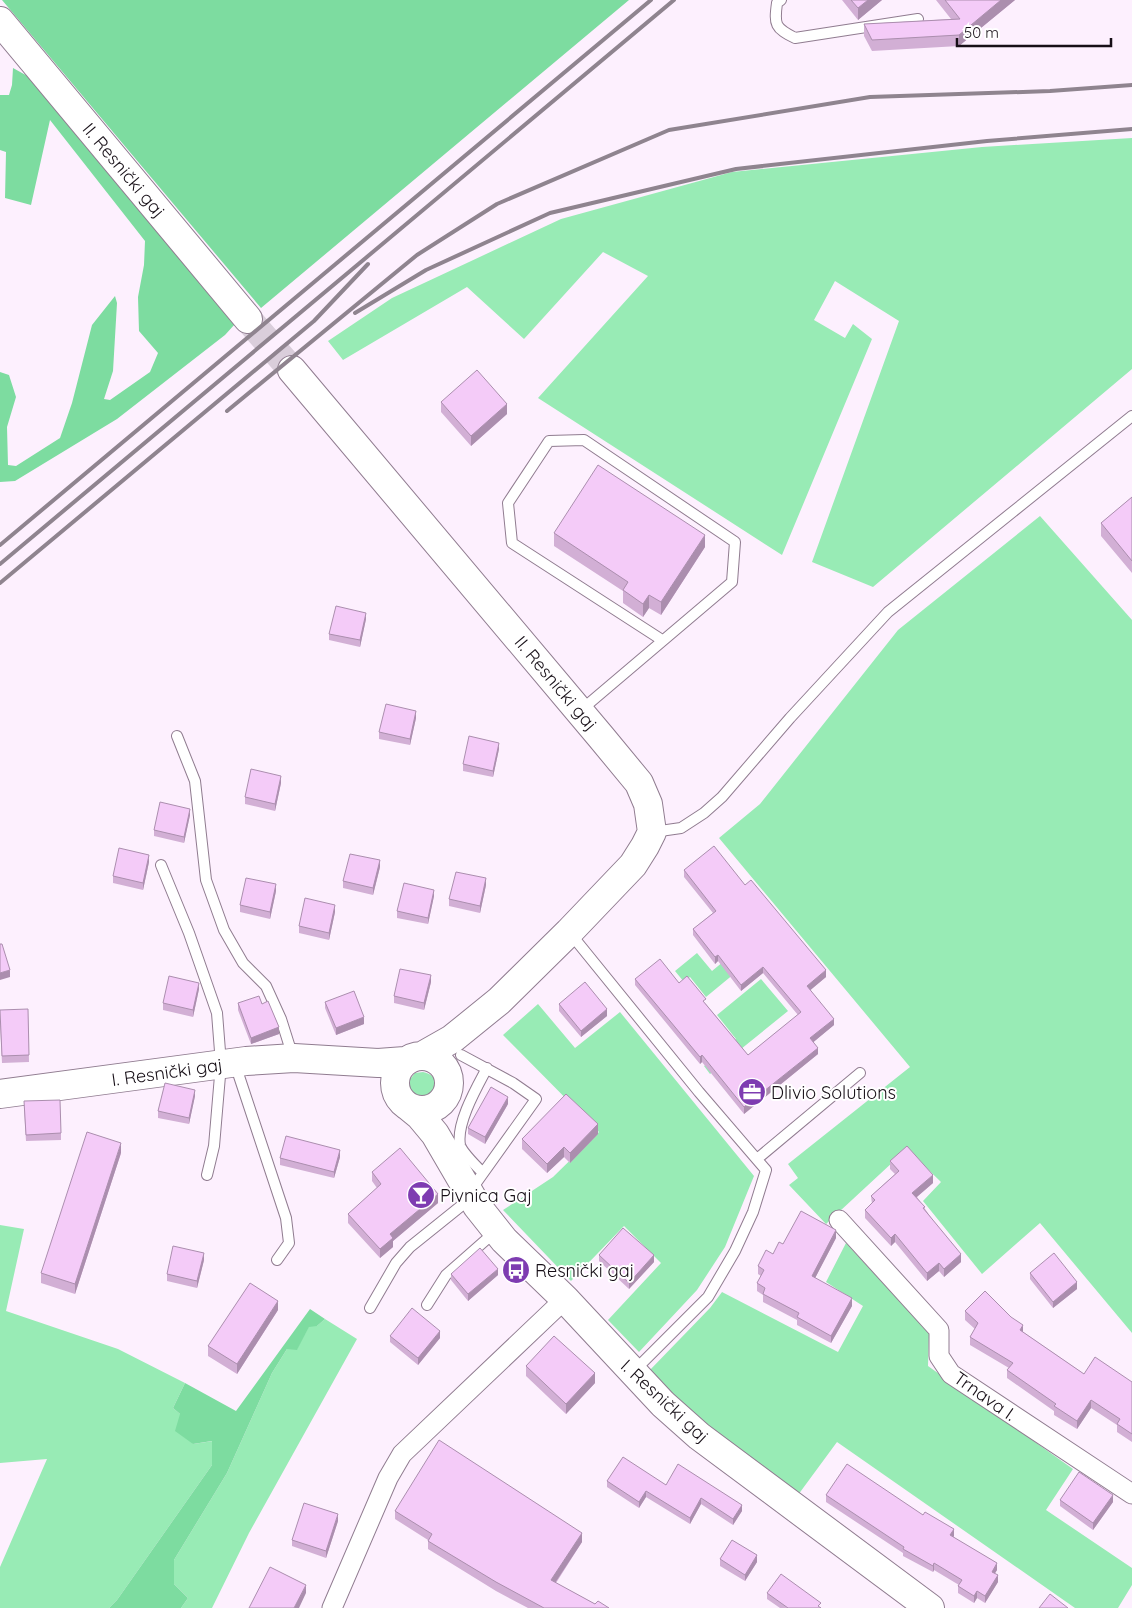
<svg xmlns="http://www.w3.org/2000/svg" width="1132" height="1608" viewBox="0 0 1132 1608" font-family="Quicksand,sans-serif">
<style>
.green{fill:#98ebb5}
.forest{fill:#7ddca0}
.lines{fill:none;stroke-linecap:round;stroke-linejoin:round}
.secondary-tunnel{stroke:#dacedb;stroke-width:28;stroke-dasharray:28 14;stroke-linecap:butt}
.lane-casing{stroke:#907c90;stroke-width:12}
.street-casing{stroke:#907c90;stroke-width:21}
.secondary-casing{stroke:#907c90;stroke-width:30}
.lane{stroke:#fff;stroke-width:10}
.street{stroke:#fff;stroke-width:19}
.secondary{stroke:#fff;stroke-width:28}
.rail{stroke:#8f848f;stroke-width:4}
.wall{fill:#d2afd5}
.shaded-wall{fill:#ab8eae}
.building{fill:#f4cbf8;stroke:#ab8eae}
.labels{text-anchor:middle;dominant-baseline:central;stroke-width:4;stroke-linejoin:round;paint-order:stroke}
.street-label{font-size:18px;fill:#170f17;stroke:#fff}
.poi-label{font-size:18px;fill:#170f17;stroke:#fff;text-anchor:start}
</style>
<rect width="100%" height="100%" fill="#fdf0fe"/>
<path class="green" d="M1132,138V369L873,587L812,562L899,321L835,281L814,320L845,338L853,324L872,339L782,555L538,398L648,276L603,252L524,339L467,287L343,360L328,341L392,298L561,219L732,172L982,147Z
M1040,516L1132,620V1333L1040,1223L982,1274L923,1201L941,1182L907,1149L826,1224L789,1185L798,1178L788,1164L910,1067L719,838L760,804L898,630Z
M735,952L746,964L706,997L690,977L684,982L675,971L697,953L712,971Z
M761,979L788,1011L710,1074L704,1066L736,1039L717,1015Z
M538,1004L575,1048L620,1012L754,1176L725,1247L697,1290L639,1352L608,1320L661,1263L624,1226L571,1281L503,1210L553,1177L599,1132L503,1035Z
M423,1072C431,1074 435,1077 438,1084L431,1095L419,1098L408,1092L407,1083L415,1073Z
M0,1225L24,1229L6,1311L118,1349L185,1383L173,1408L180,1414L193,1444L213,1441L212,1465L117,1600L109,1608H0V1567L47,1459L0,1463Z
M846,1243L929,1333L928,1366L1073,1469L1046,1510L1132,1568V1585L1118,1608H1075L837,1442L798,1495L694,1418L648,1372L710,1308L722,1292L838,1352L863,1306L826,1282Z
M325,1319L357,1339L249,1533L212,1608H181L188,1598L174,1584V1560L227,1473L272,1373L287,1349H297L309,1326H317Z"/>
<path class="forest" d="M2,0H629L261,308Z
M13,68L31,78L235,324L225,335L117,419L15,481L0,482V372L9,375L16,397L7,427L8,465L16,466L60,438L72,403L92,325L115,296L117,303L113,371L104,399L110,400L150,372L158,353L139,331L138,297L144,265L145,241L50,120L31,205L5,198L6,152L0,150V95H9L12,85Z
M310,1309L325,1319L317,1326L309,1327L297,1350L287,1349L272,1373L227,1473L174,1560V1584L188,1598L181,1608H109L117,1600L212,1465V1441L193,1444L175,1431L180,1414L173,1408L185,1383L236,1411Z"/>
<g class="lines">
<path class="secondary-tunnel" d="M248,319L292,370"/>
<g class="lane-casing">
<path id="lane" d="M781,0L777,3C774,25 775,28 795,38L918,19
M580,711L732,582L735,542L584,440L549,441L508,503L512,543L662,640
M177,736L195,781L206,880L224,930L243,963L266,986L281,1019L293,1057
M653,832L681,828L704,813L722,797L790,718L888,612L1132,416
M161,865L189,933L217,1013L221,1064L214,1146L207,1175
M570,933L699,1092L766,1170L753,1212L735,1251L708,1297L633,1372
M461,1055L513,1083L536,1099L471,1190
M235,1064L286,1218L289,1243L277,1260
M757,1159L860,1073
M483,1173C477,1167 462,1152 460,1145C456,1123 477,1087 487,1068
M427,1305L446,1275L496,1231
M370,1308L396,1263L410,1247L471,1198"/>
</g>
<g class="street-casing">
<path id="street" d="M839,1220L939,1330V1356L951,1374L1132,1494
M332,1608L388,1478L402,1454L565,1299"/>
</g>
<g class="secondary-casing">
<path id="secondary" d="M0,21L248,319
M292,370L601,737L639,783L648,804L652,832L645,846L633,865L569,932L499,1001L452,1039L422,1056
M395 1083a27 27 0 1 1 54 0a27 27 0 1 1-54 0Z
M0,1094L246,1061L294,1058L378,1063L405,1061
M409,1107L420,1116L435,1134L477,1206L504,1240L565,1299L663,1404L699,1436L930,1608"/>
</g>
<use href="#lane" class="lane"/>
<use href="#street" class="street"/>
<use href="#secondary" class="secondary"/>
<path class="rail" d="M355,313L426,270L550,213L736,169L987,141L1132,129
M227,411L417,255L497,204L669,130L870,97L1050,91L1132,85
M0,545L651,0
M0,564L674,0
M0,583L314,321L368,264"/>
</g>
<path class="wall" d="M842,0H882L858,20Z
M936,0H1015L959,46L872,51L864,36V24L951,19Z
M441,402L507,414L471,446L441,412Z
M1132,497V573L1101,536V523Z
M554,533L705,547L661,615L649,608L643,617L623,603V591L554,546Z
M366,619L360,647L329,640V634Z
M416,718L410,745L379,739V732Z
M499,749L493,777L463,771V764Z
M281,783L275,811L245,804V797Z
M190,815L184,843L154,836V830Z
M149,862L143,890L113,883V876Z
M380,867L373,895L343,888V881Z
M684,870L745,885L826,977L810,990L834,1025L813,1042L818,1054L744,1114L702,1062L700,1064L635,985V979L679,983L706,1004L748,1055L798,1015L763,973L741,991L718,961L715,964L693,935V929L713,913L684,877Z
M486,885L480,913L449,906V899Z
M276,891L270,919L240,912V905Z
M434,896L428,924L397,918V911Z
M335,912L329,940L299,933V926Z
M431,982L424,1010L394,1003V996Z
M199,989L193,1017L163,1010V1003Z
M325,1002L364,1024L336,1035L325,1008Z
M238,1003L262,1004L279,1034L251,1044L238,1010Z
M559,1004L607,1016L581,1037L559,1011Z
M28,1009L29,1062L2,1063L0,1022Z
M195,1096L189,1124L158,1118V1111Z
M508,1104L485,1144L468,1134V1128Z
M24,1108L61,1133V1140L26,1141Z
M598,1134L570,1163L564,1157L547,1173L522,1149V1139Z
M121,1153L75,1294L41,1283V1273Z
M340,1157L334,1178L280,1165V1158Z
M890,1161L933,1183L917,1197L961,1262L944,1277L939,1271L927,1281L895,1242L891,1246L865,1218V1210L872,1204L871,1196L895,1174L890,1169Z
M372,1172L438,1203L393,1241V1247L380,1258L348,1223V1214L377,1188L372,1181Z
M836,1238L815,1278L852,1306L831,1343L797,1325V1320L763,1302V1295L757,1291V1283L761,1276L758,1274V1266L773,1254L783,1244Z
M599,1255L654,1262L629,1289L599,1261Z
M204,1260L197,1288L167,1281V1274Z
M1030,1273L1077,1289L1053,1308L1030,1279Z
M451,1274L498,1275L468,1301L451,1280Z
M278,1310L237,1374L208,1356V1346Z
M965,1311L1023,1332L1084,1374L1132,1382V1442L1117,1432V1425L1091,1408L1077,1429L1054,1415V1411L1007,1378V1370L1009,1368L970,1345V1337L975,1329L965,1320Z
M390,1336L440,1338L418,1365L390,1342Z
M526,1366L595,1383L566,1414L526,1376Z
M607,1481L666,1485L742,1511L733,1525L701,1504L690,1524L646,1497L639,1508L607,1487Z
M826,1495L954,1536L953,1537L997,1570L995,1573L998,1582L985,1603L977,1598L974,1603L958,1593V1586L959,1585L934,1570L933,1572L903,1556V1553L826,1502Z
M1060,1500L1113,1502L1093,1530L1060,1506Z
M395,1511L582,1542L556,1583L595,1604L609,1608H528L496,1591L428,1549V1540L395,1519Z
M338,1521L326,1558L292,1546V1540Z
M720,1559L757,1562L745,1581L720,1566Z
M767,1593L821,1608H780L767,1599Z"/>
<path class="shaded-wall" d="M868,0H882L858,20V8Z
M1001,0H1015L959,46V35Z
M507,404V414L471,446V436Z
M705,535V547L661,615V602Z
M649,595V608L643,617V604Z
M366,613V619L360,647V640Z
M416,711V718L410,745V739Z
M499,743V749L493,777V771Z
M281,776V783L275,811V804Z
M190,809V815L184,843V837Z
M149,855V862L143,890V883Z
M380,860V867L373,895V888Z
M486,878V885L480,913V906Z
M276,884V891L270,919V912Z
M434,890V896L428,924V918Z
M335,905V912L329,940V933Z
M718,955V961L715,964V957Z
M763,967V973L741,991V985Z
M10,970V977L0,980V973Z
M826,970V977L807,993V986Z
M431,975V982L424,1010V1003Z
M199,983V989L193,1017V1010Z
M607,1009V1016L581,1037V1031Z
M364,1017V1024L336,1035V1028Z
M834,1019V1025L810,1045V1038Z
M279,1027V1034L251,1044V1038Z
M818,1048V1054L744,1114V1107Z
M702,1055V1062L700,1064V1057Z
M195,1090V1096L189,1124V1118Z
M508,1097V1104L485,1144V1137Z
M598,1124V1134L570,1163V1153Z
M121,1143V1153L75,1294V1284Z
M564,1147V1157L547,1173V1164Z
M340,1150V1157L334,1178V1172Z
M933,1175V1183L912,1201V1193Z
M438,1194V1203L393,1241V1247L380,1258V1249L390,1234Z
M836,1230V1238L812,1284V1276Z
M895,1234V1242L891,1246V1238Z
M204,1253V1260L197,1288V1281Z
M961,1254V1262L944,1277V1269Z
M654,1255V1262L629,1289V1283Z
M939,1263V1271L927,1281V1273Z
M498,1269V1275L468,1301V1294Z
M1077,1282V1289L1053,1308V1302Z
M852,1298V1306L831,1343V1336Z
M278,1301V1310L237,1374V1364Z
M1023,1325V1333L1020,1330Z
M440,1331V1338L418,1365V1358Z
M595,1373V1383L566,1414V1404Z
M1091,1400V1408L1077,1429V1421Z
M646,1491V1497L639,1508V1502Z
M1113,1495V1502L1093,1530V1523Z
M701,1498V1504L690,1524V1518Z
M742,1505V1511L733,1525V1519Z
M338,1514V1521L326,1558V1551Z
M954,1529V1536L950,1542V1535Z
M582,1533V1542L551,1589V1580Z
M757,1555V1562L745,1581V1575Z
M934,1563V1570L933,1572V1566Z
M997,1563V1570L992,1578V1572Z
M998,1575V1582L985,1603V1596Z
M306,1585V1593L299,1608H294Z
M977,1591V1598L974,1603V1596Z"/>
<path class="building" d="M851,0H868L858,8Z
M945,0H1001L959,35L872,40L864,24L960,19Z
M477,370L507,404L471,436L441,402Z
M598,465L705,535L661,602L649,595L643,604L623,590L628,582L554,533Z
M1132,497V561L1101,523Z
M336,606L366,613L360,640L329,634Z
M386,704L416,711L410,739L379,732Z
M469,736L499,743L493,771L463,764Z
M251,769L281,776L275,804L245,797Z
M160,802L190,809L184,837L154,830Z
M714,846L745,885L751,880L826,970L807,986L834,1019L810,1038L818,1048L744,1107L702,1055L700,1057L635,979L660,959L679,983L687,976L706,999L703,1001L748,1055L801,1012L763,967L741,985L718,955L715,957L693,929L716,911L684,870Z
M119,848L149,855L143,883L113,876Z
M350,854L380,860L373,888L343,881Z
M456,872L486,878L480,906L449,899Z
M246,878L276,884L270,912L240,905Z
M404,883L434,890L428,918L397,911Z
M305,898L335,905L329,933L299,926Z
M0,944H2L10,970L0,973Z
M400,969L431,975L424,1003L394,996Z
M169,976L199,983L193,1010L163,1003Z
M585,982L607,1009L581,1031L559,1004Z
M354,991L364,1017L336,1028L325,1002Z
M259,996L262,1004L268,1001L279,1027L251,1038L238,1003Z
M28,1009L29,1055L2,1056L0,1010Z
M165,1083L195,1090L189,1118L158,1111Z
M491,1087L508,1097L485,1137L468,1128Z
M566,1094L598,1124L570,1153L564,1147L547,1164L522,1139Z
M60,1100L61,1133L26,1135L24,1101Z
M87,1132L121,1143L75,1284L41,1273Z
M286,1136L340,1150L334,1172L280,1158Z
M907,1146L933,1175L912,1193L925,1207L923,1208L961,1254L944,1269L939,1263L927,1273L895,1234L891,1238L865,1210L875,1200L871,1196L899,1171L890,1161Z
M400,1148L438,1194L390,1234L393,1238L380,1249L348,1214L381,1184L372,1172Z
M801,1211L836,1230L812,1276L852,1298L831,1336L797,1317L799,1313L763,1294L765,1288L757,1283L764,1270L758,1266L766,1250L773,1254L779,1242L783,1244Z
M623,1228L654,1255L629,1283L599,1255Z
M173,1246L204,1253L197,1281L167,1274Z
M480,1248L498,1269L468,1294L451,1274Z
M1054,1253L1077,1282L1053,1302L1030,1273Z
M250,1283L278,1301L237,1364L208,1346Z
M985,1291L1011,1317L1023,1325L1020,1330L1084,1374L1095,1357L1132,1382V1434L1117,1424L1120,1419L1091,1400L1077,1421L1054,1406L1056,1404L1007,1370L1013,1363L970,1337L978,1323L965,1311Z
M412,1308L440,1331L418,1358L390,1336Z
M554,1336L595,1373L566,1404L526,1366Z
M439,1440L582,1533L551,1580L595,1604L598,1601L609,1608H544L496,1582L428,1541L432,1534L395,1511Z
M623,1457L666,1485L678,1464L742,1505L733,1519L701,1498L690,1518L646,1491L639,1502L607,1481Z
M847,1464L923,1515L925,1512L954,1529L950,1535L997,1563L992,1572L998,1575L985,1596L977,1591L974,1596L958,1586L962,1580L934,1563L933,1566L903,1549L904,1547L826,1495Z
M1079,1472L1113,1495L1093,1523L1060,1500Z
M304,1503L338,1514L326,1551L292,1540Z
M732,1540L757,1555L745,1575L720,1559Z
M270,1567L306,1585L294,1608H249Z
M781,1574L821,1603L818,1606L821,1608H788L767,1593Z
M1050,1594L1068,1608H1039Z"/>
<defs>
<g id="office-disc" transform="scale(1.4375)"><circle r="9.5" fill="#7e3cb1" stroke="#fff"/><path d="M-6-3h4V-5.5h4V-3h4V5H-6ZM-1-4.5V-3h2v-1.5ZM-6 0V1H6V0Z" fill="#fff"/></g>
<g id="bar-disc" transform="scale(1.4375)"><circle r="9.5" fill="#7e3cb1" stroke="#fff"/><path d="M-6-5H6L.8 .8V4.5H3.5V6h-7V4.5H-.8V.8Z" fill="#fff"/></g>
<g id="bus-disc" transform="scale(1.4375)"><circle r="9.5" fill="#7e3cb1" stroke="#fff"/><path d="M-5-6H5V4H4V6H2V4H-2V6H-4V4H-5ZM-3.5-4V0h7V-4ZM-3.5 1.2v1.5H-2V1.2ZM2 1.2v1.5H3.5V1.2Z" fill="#fff"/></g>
</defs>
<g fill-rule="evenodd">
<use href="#office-disc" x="752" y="1092"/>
<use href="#bar-disc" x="421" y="1195"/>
<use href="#bus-disc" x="516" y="1270"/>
</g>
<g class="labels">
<g class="street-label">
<text transform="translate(124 170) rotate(50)">II. Resnički gaj</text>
<text transform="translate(556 683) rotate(50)">II. Resnički gaj</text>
<text transform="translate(167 1072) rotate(-8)">I. Resnički gaj</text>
<text transform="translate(985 1396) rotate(35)">Trnava I.</text>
<text transform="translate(665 1401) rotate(43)">I. Resnički gaj</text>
</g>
<g class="poi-label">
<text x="771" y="1092">Dlivio Solutions</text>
<text x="440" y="1195">Pivnica Gaj</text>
<text x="535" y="1270">Resnički gaj</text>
</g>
</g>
<path d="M957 38v8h154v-8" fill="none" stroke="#170f17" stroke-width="2.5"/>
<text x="964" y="38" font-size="15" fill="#170f17" stroke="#ffffff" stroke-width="4" paint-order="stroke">50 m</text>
</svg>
